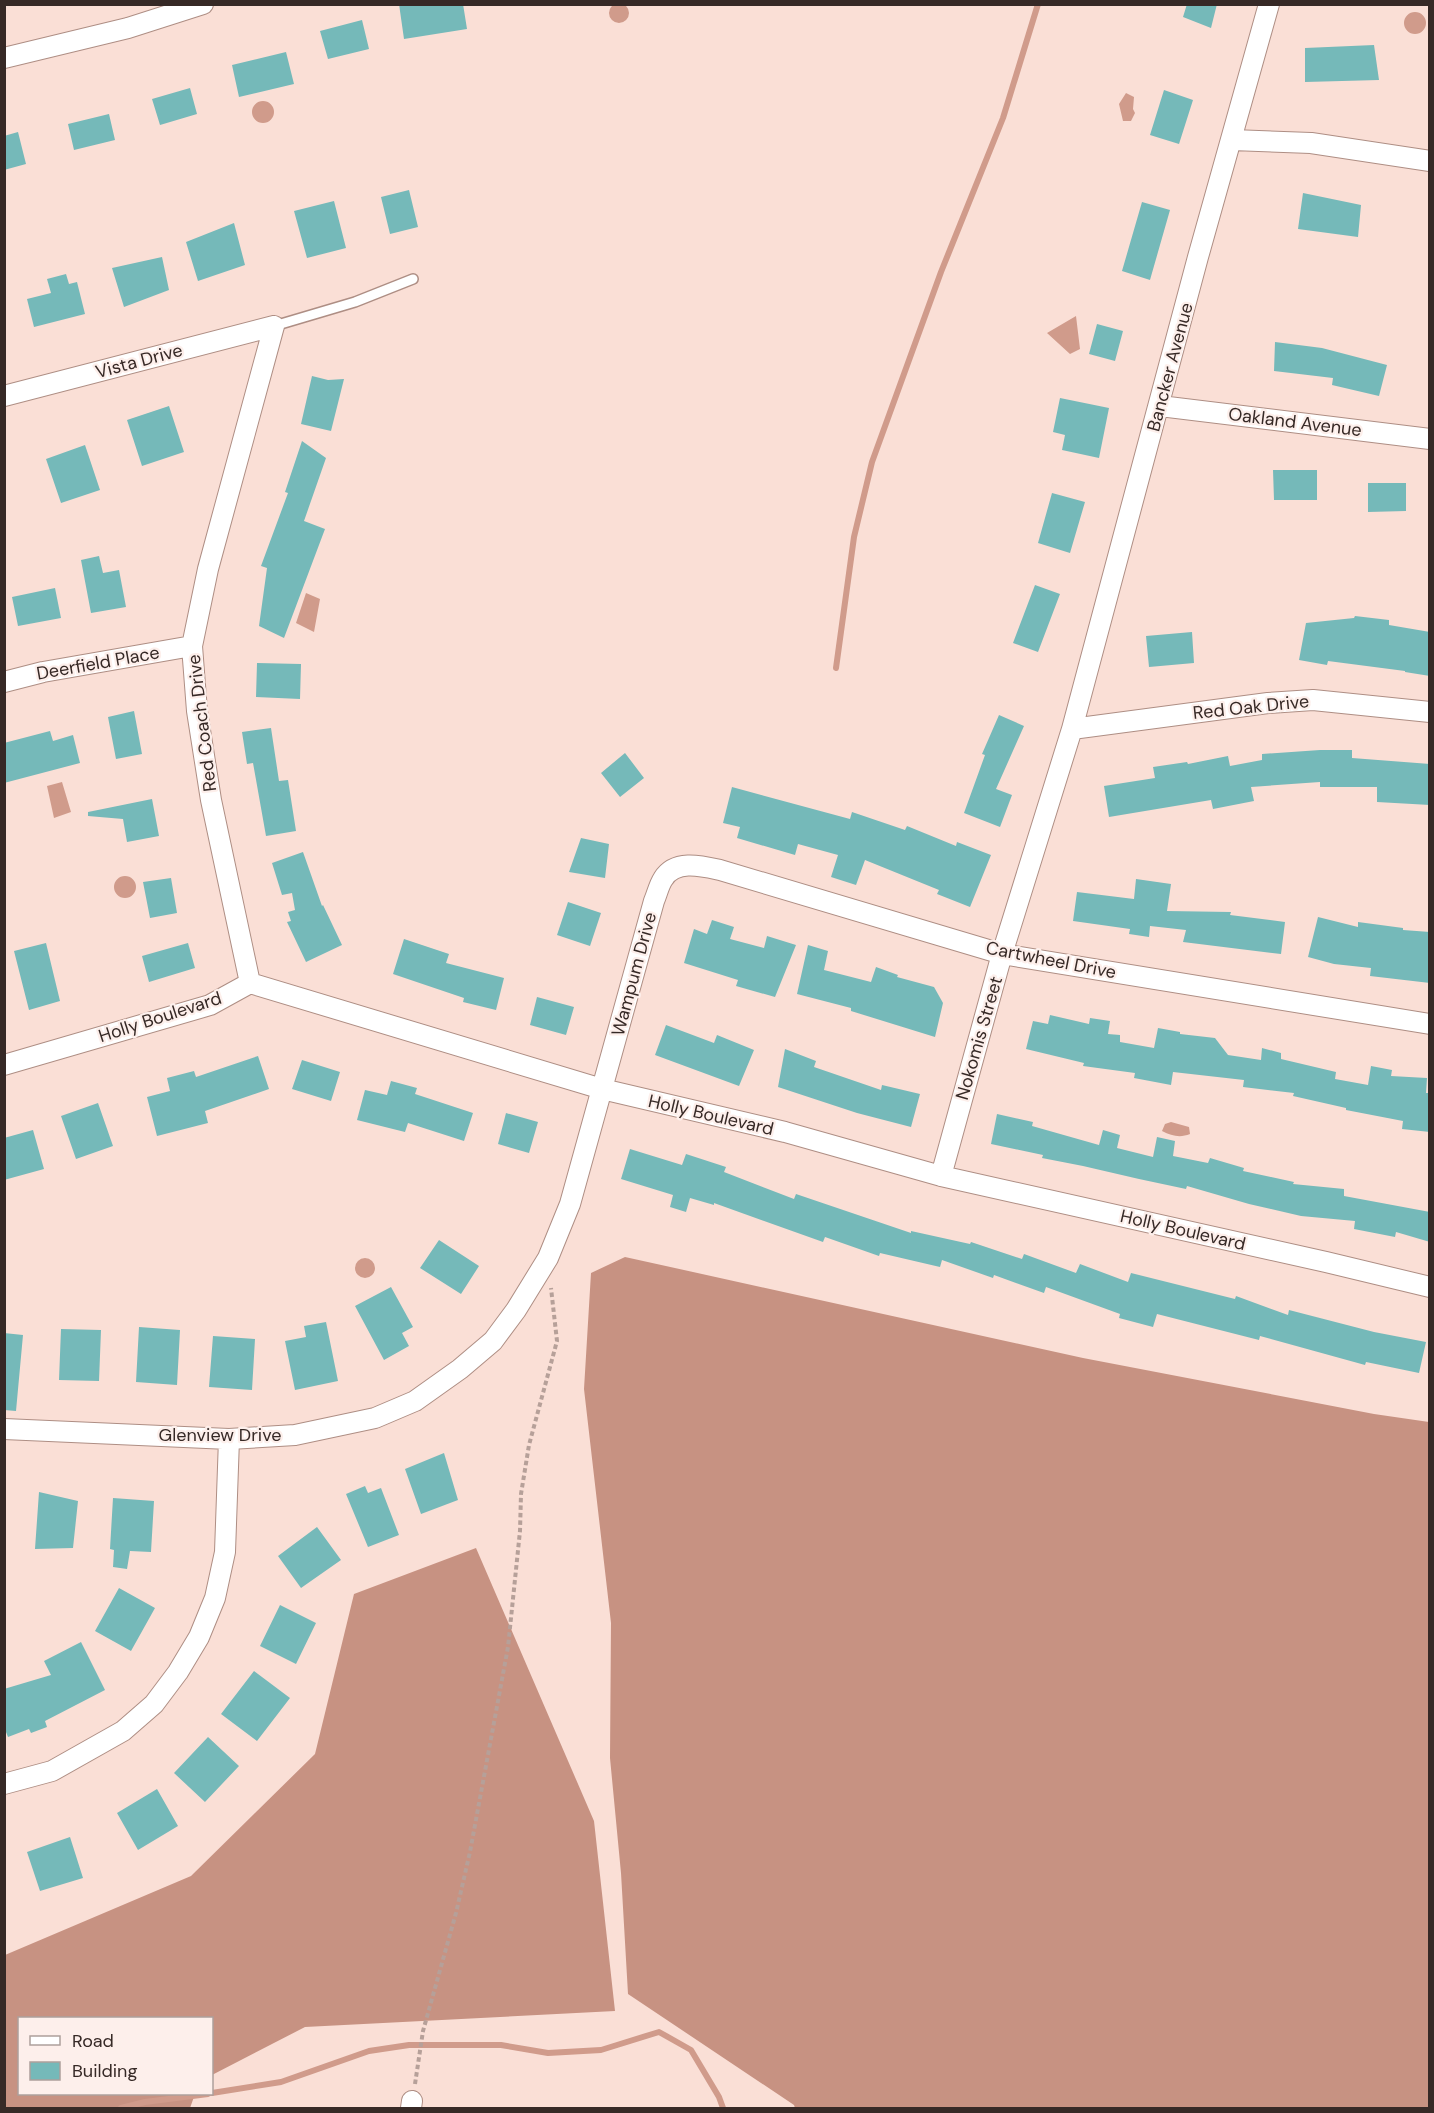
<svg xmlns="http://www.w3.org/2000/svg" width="1434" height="2113" viewBox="0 0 1434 2113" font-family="'DM Sans',sans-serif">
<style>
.forest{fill:#c79282}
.water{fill:#d09b8b}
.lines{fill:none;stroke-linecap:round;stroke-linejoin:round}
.stream{stroke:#d09b8b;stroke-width:6}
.building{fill:#75b9b9}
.service-casing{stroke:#ae8e84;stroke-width:12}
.minor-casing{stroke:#ae8e84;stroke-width:22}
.path{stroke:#b6a099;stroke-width:4;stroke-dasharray:4.5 3;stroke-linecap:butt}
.service{stroke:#fff;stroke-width:9}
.minor{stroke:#fff;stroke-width:20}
.labels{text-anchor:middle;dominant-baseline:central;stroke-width:4.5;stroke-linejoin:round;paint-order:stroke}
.street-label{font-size:18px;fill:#362926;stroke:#fdefeb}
</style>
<rect width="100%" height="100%" fill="#fadfd6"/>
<path class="forest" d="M625,1257L1083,1358L1374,1414L1429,1422V2108H795L794,2105L628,1994L621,1873L610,1758L611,1623L584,1389L591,1273Z
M476,1548L594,1821L615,2011L305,2027L212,2075V2018H20V2094H195L190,2108H5V1955L191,1876L315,1754L354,1594Z"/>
<path class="water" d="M609 13a10 10 0 1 1 20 0a10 10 0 1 1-20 0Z
M1404 23a11 11 0 1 1 22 0a11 11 0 1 1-22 0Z
M1126,93L1134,97L1133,109L1135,113L1131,121H1123L1119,104Z
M252 112a11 11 0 1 1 22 0a11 11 0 1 1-22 0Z
M1076,316L1080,349L1070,354L1047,333Z
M306,593L320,599L314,632L296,623Z
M62,782L71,812L54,818L47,786Z
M114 887a11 11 0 1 1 22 0a11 11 0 1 1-22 0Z
M1171,1122L1189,1127L1190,1134C1180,1138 1172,1136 1162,1131L1165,1124Z
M355 1268a10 10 0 1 1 20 0a10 10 0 1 1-20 0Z"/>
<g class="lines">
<path class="stream" d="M836,668L854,537L872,462L941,272L1003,118L1038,4
M212,2093L281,2082L369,2051L409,2045H501L548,2053L601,2050L659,2032L691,2050L719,2097L723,2108
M121,2108L145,2102L208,2094"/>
</g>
<path class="building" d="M399,4H463L467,29L404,39Z
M1187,4H1217L1211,28L1183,17Z
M362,20L369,49L328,59L320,31Z
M1374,45L1379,80L1305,82V48Z
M286,52L294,84L239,97L232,65Z
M190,88L197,114L160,125L152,99Z
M1164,90L1193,100L1179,144L1150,135Z
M109,114L115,140L74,150L68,124Z
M18,132L26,164L4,170V136Z
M409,190L418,227L390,234L381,197Z
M1303,193L1361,205L1358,237L1298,229Z
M334,201L346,248L307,258L294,211Z
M1142,202L1170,210L1150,280L1122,271Z
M234,223L245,265L198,281L186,242Z
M162,257L169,290L124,307L112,268Z
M66,274L69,284L77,282L85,314L34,327L27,299L51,293L47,279Z
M1097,324L1123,331L1115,361L1089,354Z
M1275,342L1322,348L1387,365L1379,396L1332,385L1333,378L1274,371Z
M312,376L328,380L344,379L331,431L301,424Z
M1060,398L1109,408L1099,458L1062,450L1065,435L1053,432Z
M169,406L184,452L142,466L127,420Z
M302,441L326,458L304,521L325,529L284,638L259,626L267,568L261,566L288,493L285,492Z
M85,445L100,490L61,503L46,459Z
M1273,470H1317V500H1274Z
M1368,483H1406V511L1368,512Z
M1052,493L1085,502L1070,553L1038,543Z
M99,556L103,573L119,570L126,607L91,613L81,560Z
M1035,585L1060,594L1038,652L1013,643Z
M55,588L61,618L18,626L12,597Z
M1355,616L1389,620V625L1430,632V676L1405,672V671L1328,661L1327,665L1299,660L1306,623L1354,618Z
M1192,632L1194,663L1149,667L1146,636Z
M257,663L301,664L300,699L256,697Z
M134,711L142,754L116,759L108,717Z
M999,715L1024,726L996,789L1012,795L1000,827L964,813L985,755L982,754Z
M271,728L279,781L288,780L296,831L266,836L253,763L247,764L242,732Z
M50,731L53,741L73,735L80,763L4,783V743Z
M1320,750H1352V758L1430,764V805L1377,802V787H1320V782L1251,787L1254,801L1213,809L1211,800L1109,817L1104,786L1155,778L1153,767L1187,762L1188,764L1228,756L1230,766L1262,760V754Z
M625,753L644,778L620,797L601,773Z
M732,787L850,819L852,812L905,830L907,826L956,846L957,842L991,855L970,907L937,894L939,890L865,860L856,885L831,877L838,855L798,844L795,855L737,838L740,827L723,823Z
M152,799L159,836L127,842L123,819L88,816V812Z
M581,838L609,844L605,878L569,872Z
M303,852L322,906L323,905L342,945L306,962L287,922L291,921L288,912L295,910L292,893L282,895L272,863Z
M171,878L177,913L150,918L143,882Z
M1136,879L1171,884L1167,911L1231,912L1230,915L1285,922L1281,954L1183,942L1186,930L1150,926L1149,937L1129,934L1130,929L1073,921L1077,892L1134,899Z
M568,902L601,913L590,946L557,935Z
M1318,917L1358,927V922L1403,928V930L1430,932V983L1370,976L1371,968L1334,964L1308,957Z
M712,920L734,927L730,939L764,948L767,936L796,945L775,997L736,986L738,980L684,963L694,929L707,934Z
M404,939L449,954L446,963L504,978L496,1010L463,1002L464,998L393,974Z
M46,943L60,1001L29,1010L14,951Z
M188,943L195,968L149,982L142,956Z
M808,945L828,951L824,970L871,982L876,967L898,975L897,977L934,987L943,1003L935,1037L851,1011V1008L797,994Z
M537,997L574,1007L566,1035L530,1025Z
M1050,1015L1089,1024L1090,1018L1110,1021L1108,1034L1120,1035V1042L1154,1048L1158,1028L1180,1032V1034L1215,1038L1228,1055L1261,1060L1262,1048L1281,1053V1059L1336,1072L1335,1079L1368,1085L1371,1066L1392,1070L1391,1076L1427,1078L1426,1093H1430V1132L1402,1129L1403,1121L1346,1110V1108L1293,1096L1294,1093L1243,1087L1244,1080L1173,1072L1171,1085L1134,1078L1135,1073L1083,1066L1084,1063L1026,1049L1033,1021L1048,1024Z
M666,1025L714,1043L717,1035L754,1050L739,1086L655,1055Z
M785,1049L816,1061L814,1067L881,1090L882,1085L920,1094L911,1127L857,1113L778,1087Z
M258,1056L269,1089L205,1111L208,1123L157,1136L147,1097L170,1091L167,1078L194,1071L196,1077Z
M302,1060L340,1072L331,1101L292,1089Z
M391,1081L417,1088L415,1094L473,1113L464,1141L408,1123L405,1132L357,1120L365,1090L387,1095Z
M98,1103L113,1146L76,1159L61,1116Z
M506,1113L538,1122L529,1153L498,1144Z
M997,1114L1033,1122L1032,1126L1099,1145L1103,1130L1120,1135L1117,1148L1153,1157L1157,1137L1175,1141L1173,1156L1208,1163L1210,1158L1244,1168L1243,1171L1294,1182L1293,1184L1344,1189V1196L1430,1212V1242L1396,1232L1395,1237L1354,1229L1355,1221L1301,1216L1249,1204L1187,1186L1186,1189L1139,1179L1083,1166L1042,1158L1043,1155L991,1144Z
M33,1130L44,1169L4,1180V1138Z
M630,1149L682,1165L686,1154L726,1167L724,1172L794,1199L796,1194L911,1233V1231L970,1244L971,1242L1022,1259L1024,1254L1076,1273L1080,1264L1128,1282L1131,1273L1235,1299L1236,1296L1288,1315L1289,1310L1374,1332L1426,1342L1419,1373L1366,1362L1365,1365L1260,1336L1259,1340L1157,1314L1153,1327L1119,1318L1120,1314L1046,1287L1044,1293L994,1275L993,1278L942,1260L940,1267L880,1253L879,1256L825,1237L823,1242L714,1203V1205L690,1198L686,1212L670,1207L673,1195L621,1179Z
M439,1240L479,1266L461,1294L420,1268Z
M391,1287L413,1327L402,1333L409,1346L384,1360L355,1306Z
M326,1322L338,1381L295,1390L285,1341L306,1337L304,1326Z
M139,1327L180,1330L177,1385L136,1382Z
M61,1329L101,1330L99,1381L59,1380Z
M4,1333L23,1335L16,1411L4,1410Z
M213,1336L255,1339L252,1390L209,1387Z
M444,1453L458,1500L421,1514L405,1469Z
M365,1486L368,1493L381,1488L399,1535L368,1547L346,1494Z
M39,1492L78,1501L73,1548L35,1549Z
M113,1498L154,1501L151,1552L130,1551L127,1569L113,1567L114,1550L110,1549Z
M317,1527L341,1560L301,1588L278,1556Z
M119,1588L155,1608L131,1651L95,1631Z
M280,1605L316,1623L296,1664L260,1646Z
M81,1642L105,1690L45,1721L47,1727L31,1733L29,1729L8,1737L4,1727V1689L51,1675L44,1661Z
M254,1671L290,1698L257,1741L221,1714Z
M208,1737L239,1766L205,1802L174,1773Z
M157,1789L178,1826L138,1850L117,1813Z
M70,1837L83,1878L40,1891L27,1852Z"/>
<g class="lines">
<g class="service-casing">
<path id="service" d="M274,326L355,302L413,279"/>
</g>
<g class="minor-casing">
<path id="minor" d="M4,58L128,28L203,4
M1232,140L1311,143L1430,161
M4,396L274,326
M1160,406L1430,439
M4,682L43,672L192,646
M1072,729L1268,703L1313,700L1430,712
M250,983L211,800L197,711L192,646L208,569L274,326
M4,1065L210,1005L250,983L602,1089L785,1132L941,1176L1326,1262L1430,1287
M941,1176L1002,954L1072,729L1198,257L1269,4
M4,1429L229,1439L295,1435L375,1418L415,1401L460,1369L493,1341L516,1310L548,1258L570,1204L654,901C657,894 659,885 663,879C675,859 702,866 720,870L1002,954L1430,1024
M4,1784L52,1771L123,1731L154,1704L178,1672L199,1637L215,1598L225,1552L229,1439
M411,2108L412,2101"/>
</g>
<path class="path" d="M415,2084L423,2031L456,1913L470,1852L508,1647L520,1531L521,1494L529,1445L557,1341L551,1288"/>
<use href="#service" class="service"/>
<use href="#minor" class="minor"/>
</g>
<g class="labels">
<g class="street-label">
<text transform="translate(139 361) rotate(-15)">Vista Drive</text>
<text transform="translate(1170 367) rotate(-75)">Bancker Avenue</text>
<text transform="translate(1295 422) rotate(7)">Oakland Avenue</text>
<text transform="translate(98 663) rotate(-10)">Deerfield Place</text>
<text transform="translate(1251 707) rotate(-6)">Red Oak Drive</text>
<text transform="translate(202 723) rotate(-97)">Red Coach Drive</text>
<text transform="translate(1051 960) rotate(11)">Cartwheel Drive</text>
<text transform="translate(634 974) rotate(-75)">Wampum Drive</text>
<text transform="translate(160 1017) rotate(-18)">Holly Boulevard</text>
<text transform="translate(979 1038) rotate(-74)">Nokomis Street</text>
<text transform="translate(711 1115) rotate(13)">Holly Boulevard</text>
<text transform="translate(1183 1230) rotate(13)">Holly Boulevard</text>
<text x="220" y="1435">Glenview Drive</text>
</g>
</g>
<rect width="1434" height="2113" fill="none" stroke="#362926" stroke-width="12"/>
<rect x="18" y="2017" width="195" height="78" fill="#fdefeb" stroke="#ada09c" stroke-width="1.5"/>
<rect x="30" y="2036" width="30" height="9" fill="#ffffff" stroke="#ada09c" stroke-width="1.5"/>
<text x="72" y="2047" font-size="18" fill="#362926">Road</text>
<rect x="30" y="2062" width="30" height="18" fill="#75b9b9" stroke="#ada09c" stroke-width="1.5"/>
<text x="72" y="2077" font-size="18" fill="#362926">Building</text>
</svg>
